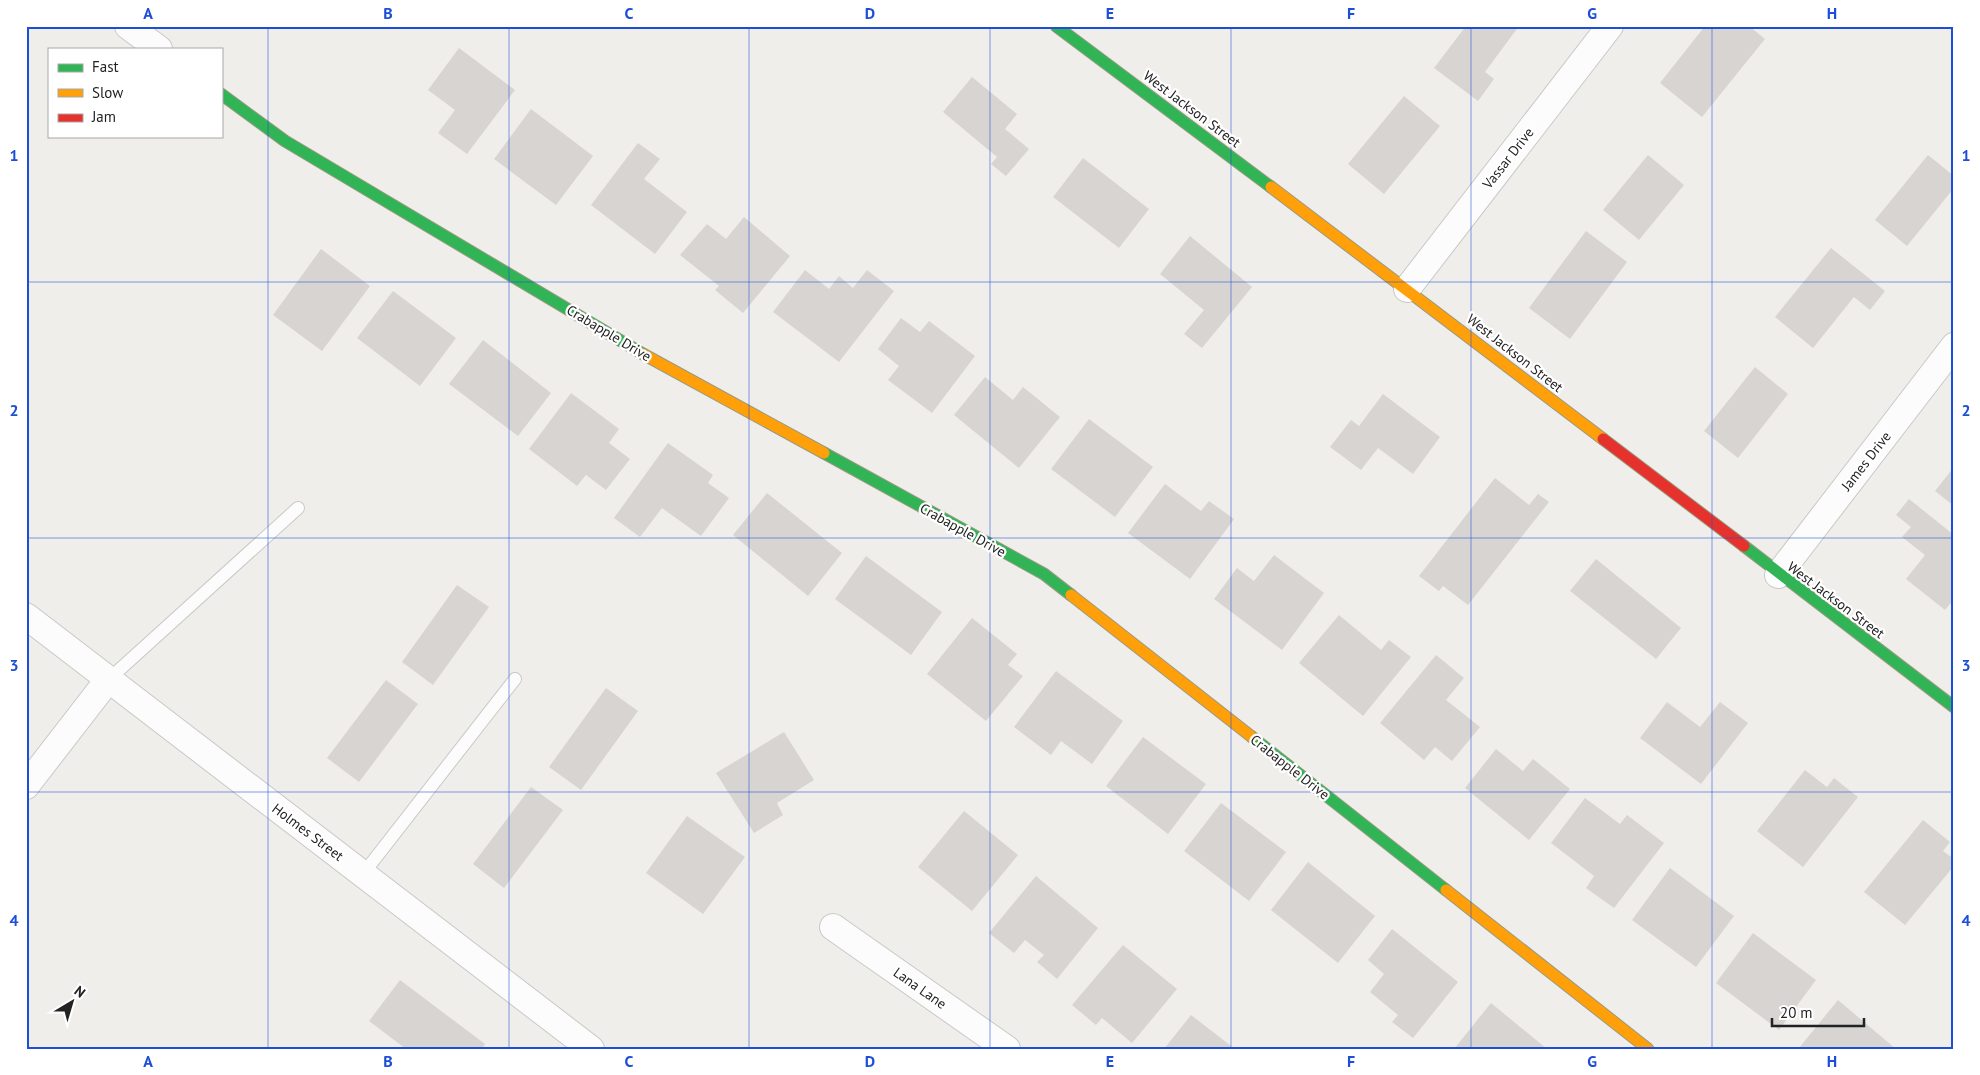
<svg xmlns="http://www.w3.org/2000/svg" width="1980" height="1075" viewBox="0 0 1980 1075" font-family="'PT Sans',sans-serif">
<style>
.building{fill:#d7d4d2}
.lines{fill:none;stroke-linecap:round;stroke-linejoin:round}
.lane-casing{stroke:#c9c8c7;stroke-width:14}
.street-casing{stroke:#c9c8c7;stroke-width:28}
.fast-casing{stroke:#999a82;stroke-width:13}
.slow-casing{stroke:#999a82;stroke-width:13}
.jam-casing{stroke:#999a82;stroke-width:13}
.lane{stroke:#fdfcfc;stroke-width:12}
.street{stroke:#fdfcfc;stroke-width:26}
.fast{stroke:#30b455;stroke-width:11}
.slow{stroke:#ff9f0a;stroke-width:11}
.jam{stroke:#e5322d;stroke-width:11}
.grid{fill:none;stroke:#1d4ed8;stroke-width:1;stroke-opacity:0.55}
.labels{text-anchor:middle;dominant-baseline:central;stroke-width:4.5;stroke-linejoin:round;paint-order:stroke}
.street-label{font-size:14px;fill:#222;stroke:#fff}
.neatline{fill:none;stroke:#1d4ed8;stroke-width:2}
.grid-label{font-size:16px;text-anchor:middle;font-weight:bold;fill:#1d4ed8}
</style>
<rect width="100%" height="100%" fill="#f0eeeb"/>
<path class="building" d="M1466,26H1519L1485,72L1494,79L1478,101L1434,68Z
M1705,26H1749L1765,39L1702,117L1660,83Z
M459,48L515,90L467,154L438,133L455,110L428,90Z
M972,77L1017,114L1005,129L1029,149L1006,176L991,164L997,157L943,112Z
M1404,96L1440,126L1384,194L1348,164Z
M531,109L593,156L556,205L494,159Z
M638,143L660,159L644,179L687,212L655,254L591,205Z
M1648,155L1684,185L1639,240L1603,210Z
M1928,155L1954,176V188L1907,246L1875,220Z
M1083,158L1149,209L1119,248L1053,197Z
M744,217L790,256L743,313L715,290L719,286L680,255L707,224L726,239Z
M1586,231L1627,262L1570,339L1529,308Z
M1190,236L1252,287L1202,348L1184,334L1204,310L1160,274Z
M1831,248L1885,291L1870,310L1854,297L1813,348L1775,317Z
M321,249L370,286L322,351L273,315Z
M805,270L829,289L839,276L853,288L867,270L894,291L839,362L773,312Z
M393,291L456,338L420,386L357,338Z
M901,318L920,332L929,321L975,356L932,413L888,380L899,366L878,349Z
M483,340L551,393L518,436L449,384Z
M1755,367L1788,394L1738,458L1704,431Z
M985,377L1013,400L1023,387L1060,417L1019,468L954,415Z
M571,393L619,429L609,443L630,459L606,490L586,475L577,486L529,449Z
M1383,394L1440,437L1413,474L1378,448L1361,470L1330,447L1351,420L1359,426Z
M1089,419L1153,467L1115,517L1051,469Z
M668,443L713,475L708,483L729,498L701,536L662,508L640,537L614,518Z
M1954,467V506L1935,491Z
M1495,478L1529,505L1538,494L1549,502L1468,605L1443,586L1439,591L1419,576Z
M1165,484L1201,511L1209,501L1234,519L1190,579L1128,533Z
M767,493L842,553L808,596L733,535Z
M1909,499L1954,535V599L1945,610L1906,579L1925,555L1902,537L1911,527L1896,515Z
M1274,555L1324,593L1282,650L1214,599L1237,568L1254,581Z
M866,556L942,612L911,655L835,599Z
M1596,559L1681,628L1656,659L1570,591Z
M457,585L489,607L433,685L402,662Z
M1339,615L1381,650L1389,640L1411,657L1363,716L1299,663Z
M972,618L1017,654L1008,665L1023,676L986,721L927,674Z
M1436,655L1464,678L1446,700L1480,727L1452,761L1435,747L1424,760L1380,723Z
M1056,671L1123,721L1092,764L1061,741L1051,755L1014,727Z
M386,680L418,704L359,782L327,758Z
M606,688L638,711L581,790L549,767Z
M1667,702L1700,727L1720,702L1748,723L1701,784L1640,738Z
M784,732L814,780L777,803L783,815L754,833L716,773Z
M1143,737L1206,784L1168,834L1106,786Z
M1496,749L1523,771L1533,759L1570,789L1529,840L1465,788Z
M1805,770L1827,787L1834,778L1858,797L1803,867L1757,831Z
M531,787L563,810L504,888L473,864Z
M1585,798L1620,824L1627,815L1664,843L1614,908L1586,888L1594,876L1551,843Z
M1221,803L1286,852L1249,901L1184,851Z
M964,811L1018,855L972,911L918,867Z
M687,816L745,857L703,914L646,873Z
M1923,820L1950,842L1943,851L1954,859V866L1905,925L1864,892Z
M1308,862L1375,916L1338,963L1271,910Z
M1670,868L1734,916L1696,967L1632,920Z
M1036,876L1098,928L1057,979L1037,962L1044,955L1025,940L1014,953L989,933Z
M1392,929L1458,982L1413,1038L1392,1022L1398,1015L1370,992L1384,974L1368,960Z
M1753,933L1816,980L1779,1030L1716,983Z
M1123,945L1177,989L1132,1043L1102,1018L1096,1025L1072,1005Z
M400,980L485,1044L482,1049H406L369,1021Z
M1838,1000L1896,1049H1800L1799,1048Z
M1491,1003L1547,1049H1454Z
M1191,1015L1235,1049H1164Z"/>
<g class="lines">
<g class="lane-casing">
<path id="lane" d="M108,680L298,508
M363,874L515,679"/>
</g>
<g class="street-casing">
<path id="street" d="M128,26L159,49
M1407,289L1610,26
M1778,575L1954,346
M26,616L591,1049
M26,786L108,680
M833,927L1007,1049"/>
</g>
<g class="fast-casing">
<path id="fast" d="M1056,26L1271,187
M221,94L285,141L643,354
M824,453L1044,574L1071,595
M1744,546L1954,707
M1252,737L1446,890"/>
</g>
<g class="slow-casing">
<path id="slow" d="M1271,187L1603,439
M643,354L824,453
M1071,595L1252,737
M1446,890L1648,1049"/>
</g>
<g class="jam-casing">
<path id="jam" d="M1603,439L1744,546"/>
</g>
<use href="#lane" class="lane"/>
<use href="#street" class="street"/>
<use href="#fast" class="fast"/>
<use href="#slow" class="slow"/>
<use href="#jam" class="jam"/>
</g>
<path class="grid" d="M268,26V1049M509,26V1049M749,26V1049M990,26V1049M1231,26V1049M1471,26V1049M1712,26V1049M26,282H1954M26,538H1954M26,792H1954"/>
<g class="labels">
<g class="street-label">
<text transform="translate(1192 109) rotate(37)">West Jackson Street</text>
<text transform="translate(1508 158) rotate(-52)">Vassar Drive</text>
<text transform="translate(609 333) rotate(31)">Crabapple Drive</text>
<text transform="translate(1515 353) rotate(38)">West Jackson Street</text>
<text transform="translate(1866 461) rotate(-52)">James Drive</text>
<text transform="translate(963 530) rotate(29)">Crabapple Drive</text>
<text transform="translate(1836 600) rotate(37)">West Jackson Street</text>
<text transform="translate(1290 767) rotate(38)">Crabapple Drive</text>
<text transform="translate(308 832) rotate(37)">Holmes Street</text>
<text transform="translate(920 988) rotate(35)">Lana Lane</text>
</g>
</g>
<rect width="1980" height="1075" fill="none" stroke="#ffffff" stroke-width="55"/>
<rect x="48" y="48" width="175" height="90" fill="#ffffff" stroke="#a7a7a7"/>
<rect x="58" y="64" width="25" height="8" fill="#30b455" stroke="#a7a7a7"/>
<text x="92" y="72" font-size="15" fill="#222222">Fast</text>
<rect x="58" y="89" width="25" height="8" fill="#ff9f0a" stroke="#a7a7a7"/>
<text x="92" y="98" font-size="15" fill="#222222">Slow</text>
<rect x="58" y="114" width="25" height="8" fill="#e5322d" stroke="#a7a7a7"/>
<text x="92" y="122" font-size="15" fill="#222222">Jam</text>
<g transform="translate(72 1002) rotate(38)" stroke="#ffffff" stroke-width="4" paint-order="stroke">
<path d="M0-4L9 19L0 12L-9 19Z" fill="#222222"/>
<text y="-8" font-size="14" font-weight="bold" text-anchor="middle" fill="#222222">N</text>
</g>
<path d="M1772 1018v8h92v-8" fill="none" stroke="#222222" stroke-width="2.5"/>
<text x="1780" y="1018" font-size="15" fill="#222222" stroke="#ffffff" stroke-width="4" paint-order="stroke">20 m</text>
<rect x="28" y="28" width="1924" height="1020" class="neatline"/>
<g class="grid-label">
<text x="148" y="19">A</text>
<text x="388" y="19">B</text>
<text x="629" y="19">C</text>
<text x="870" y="19">D</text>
<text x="1110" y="19">E</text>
<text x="1351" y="19">F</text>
<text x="1592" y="19">G</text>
<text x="1832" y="19">H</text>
<text x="14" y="161">1</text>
<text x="1966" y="161">1</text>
<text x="14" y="416">2</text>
<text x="1966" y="416">2</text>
<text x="14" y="671">3</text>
<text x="1966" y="671">3</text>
<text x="14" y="926">4</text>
<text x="1966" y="926">4</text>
<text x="148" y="1067">A</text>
<text x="388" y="1067">B</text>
<text x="629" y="1067">C</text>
<text x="870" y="1067">D</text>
<text x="1110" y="1067">E</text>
<text x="1351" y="1067">F</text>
<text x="1592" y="1067">G</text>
<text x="1832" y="1067">H</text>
</g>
</svg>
